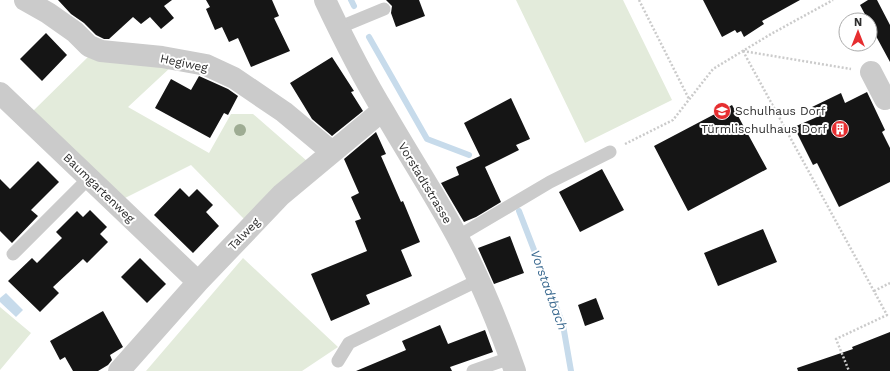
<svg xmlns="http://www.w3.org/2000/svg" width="890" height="371" viewBox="0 0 890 371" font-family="'Work Sans',sans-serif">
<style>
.green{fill:#e3ebdb}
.water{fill:#c7dbeb}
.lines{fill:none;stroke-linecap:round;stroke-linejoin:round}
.stream{stroke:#c7dbeb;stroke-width:6}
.building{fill:#151515}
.path{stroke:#cbcbcb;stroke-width:2.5;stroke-dasharray:2 2;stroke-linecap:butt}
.lane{stroke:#cbcbcb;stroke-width:13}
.street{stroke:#cbcbcb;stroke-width:22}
.tree{fill:#9eac93}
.labels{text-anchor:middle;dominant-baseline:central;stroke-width:4;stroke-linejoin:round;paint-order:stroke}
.street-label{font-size:12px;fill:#2e2e2e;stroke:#fff}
.poi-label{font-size:12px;fill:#2e2e2e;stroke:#fff;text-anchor:start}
.water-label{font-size:13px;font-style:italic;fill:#3b6a90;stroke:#fff}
</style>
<rect width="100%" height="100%" fill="#fff"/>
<path class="green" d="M516,0H623L672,100L585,143Z
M89,56L171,67L128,107L209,153L231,114H253L307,161L244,219L191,165L123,199L33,111Z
M243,258L338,347L302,371H146Z
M0,307L31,333L0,370Z"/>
<path class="water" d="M6,293L23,310L16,317L0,302V298Z"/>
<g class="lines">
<path class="stream" d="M351,0L354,6
M369,37L427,139L469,155
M519,211L563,325L571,371"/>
</g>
<path class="building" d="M58,0H172L164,6L174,18L161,29L150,17L141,24L133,17L109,39H104L96,35L84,23L71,14Z
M206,0H272L279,16L274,18L290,51L251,67L238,38L229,42L222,27L215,30L206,9L210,7Z
M386,0H419L425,16L396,27L391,13L392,6Z
M703,0H800L762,21L764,24L744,37L741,31L737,33L735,30L722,37Z
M868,0H877L890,25V62L870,25V20H868L860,5Z
M46,33L67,55L42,81L20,59Z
M332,57L354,91L351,92L363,111L332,136L312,119L290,83Z
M199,76L228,89L238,96L228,115L224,113L210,138L155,108L171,79L191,90Z
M867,92L885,130L882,132L890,148V182L839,207L817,163L813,165L794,127L817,117L812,107L841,93L845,103Z
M511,98L530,139L516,145L519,150L485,167L501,202L476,217L464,222L441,183L459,175L456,167L480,156L464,123Z
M732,105L767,169L688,211L654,146Z
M376,132L386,154L381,156L401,202L403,201L420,242L401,250L412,276L366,295L370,304L331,321L311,274L367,251L355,221L361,219L351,197L359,193L344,159Z
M38,161L59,182L31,210L38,216L12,243L0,231V179L10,189Z
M602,169L624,210L580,232L559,192Z
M180,188L189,197L197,189L213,205L206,212L219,226L193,253L154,215Z
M90,210L107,227L100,234L108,242L87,263L83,259L53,287L59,293L40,312L8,281L32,258L37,263L62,238L56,232L77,211L83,217Z
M763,229L777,262L718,286L704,253Z
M510,236L524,273L494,284L478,248Z
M140,258L166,284L147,303L121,277Z
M596,298L604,319L585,326L578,305Z
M103,311L123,347L110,355L112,360L108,365L98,371H73L65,357L60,360L50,341Z
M440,325L448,344L485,330L493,352L450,367L452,371H356L406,350L402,341Z
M890,332V371H798L797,368L853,349L852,347Z"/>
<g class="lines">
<path class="path" d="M639,0L689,99
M743,51L887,315L836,339L849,371
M743,51L851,69
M625,144L673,120L713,69L771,34L833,0
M874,291L890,283"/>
<path class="lane" d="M338,28L384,9
M457,237L550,182L610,152
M13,254L89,178
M338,361L349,343L479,280
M473,371L510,358"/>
<path class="street" d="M25,0L48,13L75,32L89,46L101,51L162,57L206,65L234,78L284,112L332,152
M325,0C343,38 362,76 384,112C408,154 435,195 458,238C481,281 499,325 515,371
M871,72L885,99L890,96
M0,93L198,282
M119,371L198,282L281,195L383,110"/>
</g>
<circle class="tree" cx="240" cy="130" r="6"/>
<defs>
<g id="school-disc" transform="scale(0.9)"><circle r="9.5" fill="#e62e30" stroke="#fff"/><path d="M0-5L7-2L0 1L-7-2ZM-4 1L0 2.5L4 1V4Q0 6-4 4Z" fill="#fff"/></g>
<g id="building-disc" transform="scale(0.9)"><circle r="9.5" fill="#e62e30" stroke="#fff"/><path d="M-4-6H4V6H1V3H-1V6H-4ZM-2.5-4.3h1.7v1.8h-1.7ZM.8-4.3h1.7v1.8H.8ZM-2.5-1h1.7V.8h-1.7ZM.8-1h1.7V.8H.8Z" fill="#fff"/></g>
</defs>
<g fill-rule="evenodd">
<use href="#school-disc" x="722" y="111"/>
<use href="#building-disc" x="840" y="129"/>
</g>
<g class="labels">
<g class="street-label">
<text transform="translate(184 63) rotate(12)">Hegiweg</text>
<text transform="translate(425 183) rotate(59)">Vorstadtstrasse</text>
<text transform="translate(99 188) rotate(44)">Baumgartenweg</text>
<text transform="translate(244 234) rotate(-46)">Talweg</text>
</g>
<g class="poi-label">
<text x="735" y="111">Schulhaus Dorf</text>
<text x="827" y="129" text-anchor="end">Türmlischulhaus Dorf</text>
</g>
<g class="water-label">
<text transform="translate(549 290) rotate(70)">Vorstadtbach</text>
</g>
</g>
<g transform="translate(858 32)"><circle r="19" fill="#ffffff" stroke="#ababab"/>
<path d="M0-3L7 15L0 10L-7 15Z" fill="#e62e30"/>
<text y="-6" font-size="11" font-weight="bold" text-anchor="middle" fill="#2e2e2e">N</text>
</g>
</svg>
